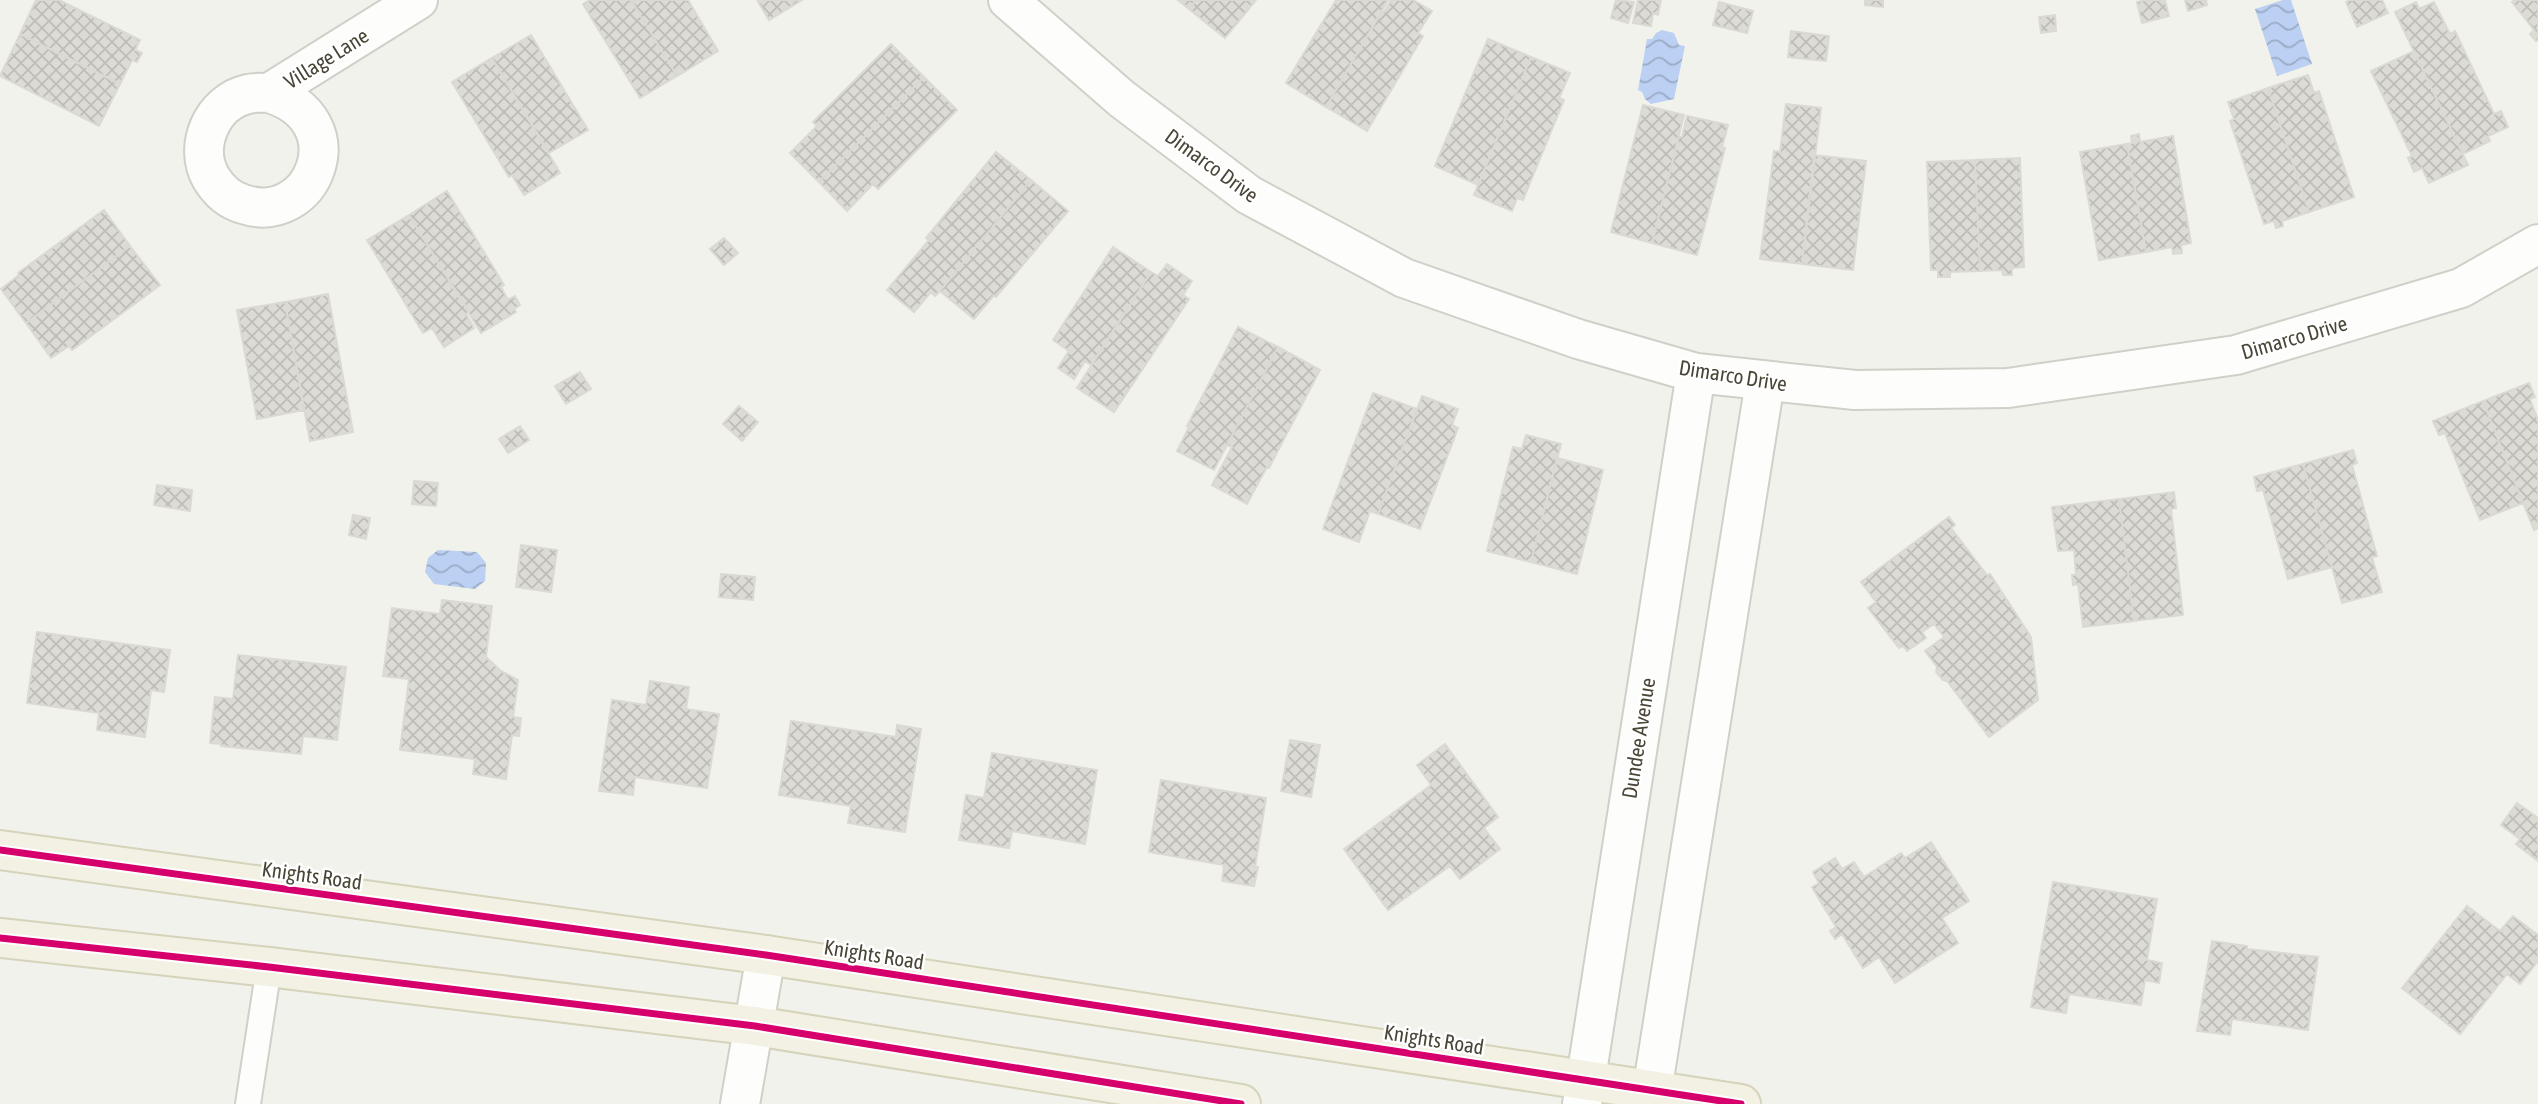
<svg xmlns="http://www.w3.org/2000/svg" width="2538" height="1104" viewBox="0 0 2538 1104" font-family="'Asap Condensed',sans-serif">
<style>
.water{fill:url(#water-waves)}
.building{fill:url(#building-cross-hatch);stroke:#dbdad2;stroke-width:2}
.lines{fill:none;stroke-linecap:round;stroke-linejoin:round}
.lane-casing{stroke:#d0d0c9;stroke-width:28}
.street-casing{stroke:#d0d0c9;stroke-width:42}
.primary-casing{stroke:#d5d3b9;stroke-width:42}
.lane{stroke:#fdfdfc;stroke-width:24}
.street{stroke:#fdfdfc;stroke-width:38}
.primary{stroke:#f2f1e4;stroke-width:38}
.cycleway-casing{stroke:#fff;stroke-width:11}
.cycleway{stroke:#d6006c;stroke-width:7}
.labels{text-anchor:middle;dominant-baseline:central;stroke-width:5;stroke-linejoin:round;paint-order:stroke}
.street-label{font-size:21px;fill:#4a4637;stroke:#fff}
</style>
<defs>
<pattern id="water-waves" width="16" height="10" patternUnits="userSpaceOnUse" patternTransform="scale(1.75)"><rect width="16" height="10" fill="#bbd0f2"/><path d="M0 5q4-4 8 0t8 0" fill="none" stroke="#9aabc5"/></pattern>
<pattern id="building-cross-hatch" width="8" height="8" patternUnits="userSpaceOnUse" patternTransform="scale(1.75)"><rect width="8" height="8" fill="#dcdbd4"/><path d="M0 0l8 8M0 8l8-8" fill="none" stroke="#bebdb7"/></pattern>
</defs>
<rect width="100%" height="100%" fill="#f2f2ec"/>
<path class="water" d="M2283,0H2291L2312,64L2277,76L2255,9Z
M1662,30L1674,33L1679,45L1685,46L1674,99L1651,104L1645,99L1642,92L1638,90L1647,39H1652L1656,33Z
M438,550L477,552L486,563L485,581L475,589L434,584L425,572L428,558Z"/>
<path class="building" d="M36,0H59L140,40L135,50L142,53L137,62L132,60L120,84L20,34Z
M590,0H631L677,76L640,98L583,4Z
M631,0H688L718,51L677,76Z
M757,0H802L769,20Z
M1178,0H1196L1189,9Z
M1196,0H1256L1225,38L1189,9Z
M1336,0H1388L1326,107L1286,83Z
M1391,0H1413L1432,11L1418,33L1423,36L1367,131L1326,107L1382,11L1384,12Z
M1616,0L1634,2L1628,23L1611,18Z
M1638,0H1661L1658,15L1653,13L1651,26L1633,23Z
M1865,0H1883V7L1865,5Z
M2145,0H2165L2169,16L2142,23L2137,2Z
M2185,0H2206L2207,5L2188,11Z
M2349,0H2382L2388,13L2357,27L2346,2Z
M2514,0H2538V40L2536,41L2530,34L2534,30L2512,2Z
M1719,2L1753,11L1747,33L1713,25Z
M2416,2L2419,9L2434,2L2450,34L2455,31L2494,114L2501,111L2508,127L2488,136L2490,141L2463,154L2395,12Z
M2055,15L2056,31L2041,33L2039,17Z
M1791,31L1829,36L1826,61L1788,57Z
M20,34L120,84L99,126L0,76Z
M531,35L588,130L549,153L492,58Z
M1488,39L1531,57L1478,185L1435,166Z
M891,44L924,77L819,182L790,153L817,126L813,122Z
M2414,51L2468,165L2429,183L2422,168L2414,172L2408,158L2412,156L2371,71Z
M1531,57L1570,73L1559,98L1564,100L1523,200L1517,198L1512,211L1474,195Z
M492,58L560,173L524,195L512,175L509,177L452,82Z
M2308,75L2314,93L2319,91L2354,197L2309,212L2268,88Z
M924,77L957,110L878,189L873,184L847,211L819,182Z
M2268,88L2309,212L2282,221L2283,226L2276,228L2274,221L2264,224L2230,121L2234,119L2228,102Z
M1786,104L1821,108L1802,264L1760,259L1774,151L1780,152Z
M1643,105L1684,115L1652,243L1611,232Z
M1687,116L1728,125L1722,147L1725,148L1697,255L1652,243L1679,136L1682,137Z
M2139,134L2140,142L2173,136L2191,243L2181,245L2182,253L2173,254L2172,247L2146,252L2127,144L2132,143L2131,136Z
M2127,144L2146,252L2099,260L2080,152Z
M996,152L1031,180L940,291L935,296L931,292L914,312L887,290L929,240L926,238Z
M1814,155L1866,161L1853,270L1802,264Z
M2020,158L2024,267L2012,268V275H2003L2002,270L1980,271L1975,160Z
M1975,160L1980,271L1950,272V277H1938V270H1931L1927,162Z
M1031,180L1068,211L996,297L994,295L974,319L940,291Z
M447,191L504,285L501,287L508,300L515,296L520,305L514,309L516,312L481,333L409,215Z
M104,210L130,246L26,323L1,289L19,275L18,273Z
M409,215L469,312L466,314L474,328L444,347L432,328L423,333L367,240Z
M724,238L738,253L724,265L710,249Z
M130,246L160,285L72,350L69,346L51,358L26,323Z
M1113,247L1151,272L1091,365L1085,361L1074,379L1058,368L1069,351L1053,340Z
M1167,264L1192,281L1183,295L1189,299L1114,412L1077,388L1151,272L1158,276Z
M328,294L353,432L310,441L285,302Z
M285,302L304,410L257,419L237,310Z
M1238,327L1278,347L1214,470L1177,451L1189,427L1187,426Z
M1278,347L1320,370L1269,468L1267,467L1247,504L1212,485L1232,447L1227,445Z
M580,372L591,389L566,404L555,386Z
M2529,383L2535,397L2530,399L2538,420V528L2534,530L2483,401Z
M1373,393L1417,409L1378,514L1370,511L1359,542L1323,529Z
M1422,396L1458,409L1452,425L1458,428L1420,529L1378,514Z
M2483,401L2523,503L2480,520L2445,433L2439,435L2433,421Z
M739,406L758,422L742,441L723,424Z
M520,426L529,440L508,453L499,439Z
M1526,435L1561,444L1531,562L1487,551L1513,447L1522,449Z
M2353,450L2357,463L2352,465L2377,556L2372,557L2382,592L2342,603L2303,464Z
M1557,458L1603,470L1577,574L1531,562Z
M2303,464L2332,567L2288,579L2263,490L2257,491L2254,477Z
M414,481L438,483L436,506L412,504Z
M157,485L192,490L190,511L154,505Z
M2174,492L2176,508L2171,509L2183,615L2134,621L2119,499Z
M2119,499L2134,621L2083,627L2078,584L2073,585L2072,575H2076L2074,550L2058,551L2052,507Z
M353,515L370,518L366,539L349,535Z
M1949,517L1955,525L1951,528L1987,575L1990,574L2031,637L2038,700L1989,737L1947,681L1943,680L1936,672L1937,667L1925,651L1944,637L1934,624L1922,632L1926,638L1907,651L1903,646L1899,648L1868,608L1876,602L1861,582Z
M521,545L557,550L551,592L516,587Z
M721,574L755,577L753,600L719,597Z
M442,600L492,606L486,657L501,671L518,680L513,717L521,718L519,736L512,735L506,779L473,774L475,759L400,750L409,679L383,676L392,608L440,614Z
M37,632L170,650L164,692L151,690L145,737L97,730L99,713L27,703Z
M238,655L346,667L337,740L303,736L301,754L221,746V744L210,743L215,697L233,699Z
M650,681L689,687L686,709L719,714L707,788L635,777L633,795L599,791L612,700L646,705Z
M791,721L896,737L897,725L921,729L905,832L848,823L851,806L779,795Z
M1290,740L1320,745L1311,797L1281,791Z
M1445,744L1498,817L1484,828L1500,849L1460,879L1450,866L1388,910L1344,849L1431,785L1417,765Z
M992,753L1097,770L1085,844L1012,831L1009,848L959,840L966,795L984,798Z
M1161,780L1266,798L1255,867H1258L1254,886L1222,881L1224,865L1149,852Z
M2517,803L2538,818V861L2516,844L2520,839L2501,825Z
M1931,842L1969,901L1942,918L1958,943L1895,983L1879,957L1863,968L1842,934L1835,939L1830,931L1836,927L1812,887L1819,883L1813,872L1835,858L1842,869L1854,862L1864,877L1901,853L1905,858Z
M2053,882L2157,899L2147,960L2162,963L2159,983L2145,980L2141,1005L2069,994L2066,1013L2031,1007Z
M2467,906L2500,931L2513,916L2538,935V961L2520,984L2507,974L2460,1034L2402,988Z
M2212,941L2247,946V949L2318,957L2308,1030L2232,1019L2230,1035L2197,1031Z"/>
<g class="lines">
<g class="lane-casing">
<path id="lane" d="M248,1104L269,967"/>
</g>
<g class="street-casing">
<path id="street" d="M1008,0L1122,99L1249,195L1404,278L1578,339L1696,373L1855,390L2008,388L2236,355L2461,288L2538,244
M269,93C358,120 313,228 243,204C229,200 219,191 211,178C193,146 212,102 248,94C255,92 263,93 269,93L418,0
M740,1104L766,955
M1582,1104L1696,373
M1650,1104L1765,382"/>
</g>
<g class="primary-casing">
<path id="primary" d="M0,850L766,955L1741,1104
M0,938L269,967L755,1026L1241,1104"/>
</g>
<use href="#lane" class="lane"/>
<use href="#street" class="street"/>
<use href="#primary" class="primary"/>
<g class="cycleway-casing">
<path id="cycleway" d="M0,850L766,955L1741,1104
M0,938L269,967L755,1026L1241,1104"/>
</g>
<use href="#cycleway" class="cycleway"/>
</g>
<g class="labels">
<g class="street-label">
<text transform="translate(326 58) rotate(-32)">Village Lane</text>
<text transform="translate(1212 165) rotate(36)">Dimarco Drive</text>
<text transform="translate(2294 337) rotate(-16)">Dimarco Drive</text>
<text transform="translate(1733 375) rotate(9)">Dimarco Drive</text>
<text transform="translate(1638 738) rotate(-81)">Dundee Avenue</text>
<text transform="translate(312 875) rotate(8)">Knights Road</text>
<text transform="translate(874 954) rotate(9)">Knights Road</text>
<text transform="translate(1434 1039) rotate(9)">Knights Road</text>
</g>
</g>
</svg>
